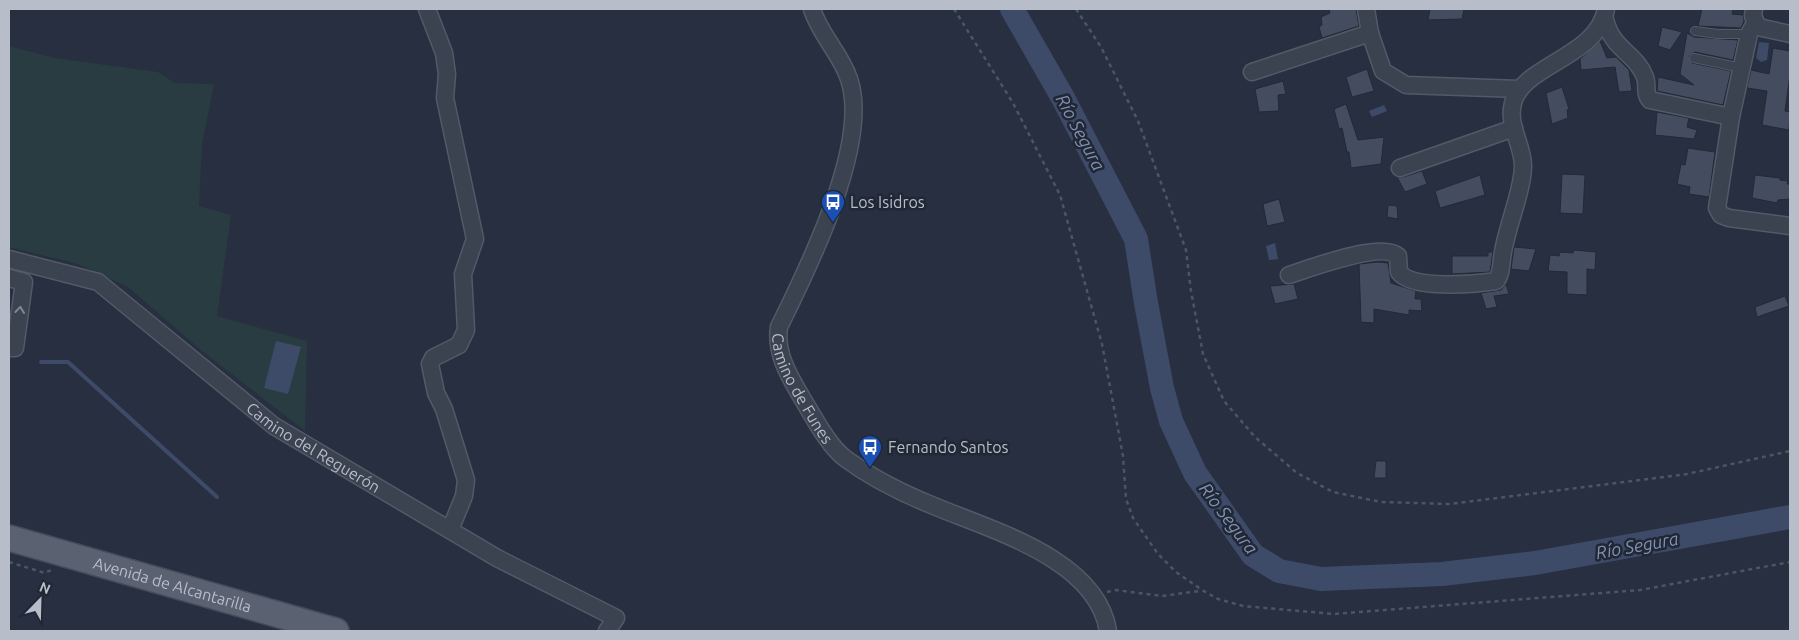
<svg xmlns="http://www.w3.org/2000/svg" width="1799" height="640" viewBox="0 0 1799 640" font-family="Ubuntu,sans-serif">
<style>
.green{fill:#293c41}
.water{fill:#3e4b68}
.lines{fill:none;stroke-linecap:round;stroke-linejoin:round}
.stream{stroke:#3e4b68;stroke-width:4}
.river{stroke:#3e4b68;stroke-width:24}
.building{fill:#444d5f;stroke:#222937}
.lane-casing{stroke:#535a67;stroke-width:10}
.street-casing{stroke:#535a67;stroke-width:19}
.primary-casing{stroke:#454b59;stroke-width:28}
.path{stroke:#47595e;stroke-width:2.5;stroke-dasharray:4 4;stroke-linecap:butt}
.lane{stroke:#3b4250;stroke-width:8}
.street{stroke:#3b4250;stroke-width:16}
.primary{stroke:#5a6170;stroke-width:25}
.oneway{stroke:#808693}
.labels{text-anchor:middle;dominant-baseline:central;stroke-width:5;stroke-linejoin:round;paint-order:stroke}
.poi-label{font-size:16px;fill:#b8bdca;stroke:#202735;text-anchor:start}
.street-label{font-size:16px;fill:#b8bdca;stroke:#202735}
.water-label{font-size:18px;font-style:italic;fill:#8190b0;stroke:#202735}
</style>
<rect width="100%" height="100%" fill="#272f40"/>
<path class="green" d="M9,46L55,58L158,72L175,83L214,84L202,145L199,206L231,215L217,316L307,341L305,431L202,351L128,287L78,264L9,247Z"/>
<path class="water" d="M1759,42L1769,43L1767,60L1761,62L1756,58Z
M1384,105L1387,111L1372,117L1369,111Z
M1275,243L1278,259L1269,260L1266,246Z
M276,341L301,347L288,394L264,388Z"/>
<g class="lines">
<path class="stream" d="M41,362H68L217,497"/>
<path class="river" d="M1012,9L1063,98L1136,239L1146,303L1162,388L1171,421L1195,473L1253,555L1279,571L1321,579L1442,574L1535,563L1790,517"/>
</g>
<path class="building" d="M1329,9H1356L1359,26L1322,38L1319,27L1322,25L1321,17L1330,13Z
M1430,9H1464L1462,19L1428,20Z
M1702,9H1733L1732,14L1743,15L1744,21L1741,28L1698,26Z
M1662,27L1682,32L1670,50L1658,46Z
M1687,33L1694,37L1738,40L1733,60L1695,52L1689,56L1692,63L1731,71L1723,105L1657,91L1658,77L1694,85L1680,74Z
M1600,41L1607,58L1616,57L1629,70L1632,91L1619,92L1615,67L1581,70L1580,59Z
M1773,48L1790,51V75L1785,111L1790,112L1789,130L1762,125L1767,91L1747,88L1751,70L1769,74Z
M1367,69L1374,91L1352,97L1346,77Z
M1283,81L1286,94L1278,95L1279,111L1259,112L1255,89Z
M1562,87L1569,109L1567,110L1568,118L1552,124L1546,93Z
M1346,104L1358,140L1384,137L1381,164L1351,168L1349,152H1347L1342,128L1339,129L1334,109Z
M1657,112L1689,118L1687,127L1697,130L1694,139L1655,135Z
M1688,148L1715,152L1709,197L1689,194L1690,187L1677,184L1681,164L1685,165Z
M1422,171L1427,184L1405,192L1397,177H1403Z
M1562,174L1585,175L1583,214L1560,213Z
M1480,175L1485,195L1440,208L1435,191Z
M1755,175L1780,178V180L1788,181L1787,184H1790V199L1778,200L1777,203L1752,198Z
M1279,199L1285,222L1267,226L1263,204Z
M1388,205L1397,206L1398,219L1387,217Z
M1514,247L1536,249L1529,271L1511,269Z
M1574,250L1596,252L1595,270L1587,269V295L1567,294V272L1548,271L1550,255L1559,256L1560,252L1573,253Z
M1488,252H1493L1490,272L1452,274V256H1488Z
M1378,262L1388,263L1391,283L1416,291L1415,299H1421L1422,311L1409,310V315L1374,309V323L1361,322L1359,264Z
M1294,284L1298,299L1275,304L1270,286Z
M1506,284L1509,294L1494,296L1497,307L1486,309L1481,293L1501,290Z
M1785,296L1789,306L1757,317L1755,307Z
M1376,461H1386V478H1374Z"/>
<g class="lines">
<g class="lane-casing">
<path id="lane" d="M1695,31L1718,34H1749
M1694,58L1742,68"/>
</g>
<g class="street-casing">
<g id="street">
<path d="M427,9L444,53L447,74L445,98L475,239L463,274L466,330L459,345L433,358L430,364L436,393L444,409L466,480L464,496L450,530"/>
<path id="s1" d="M812,9C820,35 841,54 849,79C871,143 807,270 779,327C775,353 789,376 802,398C813,416 829,447 846,459C872,478 904,494 934,506C991,530 1097,559 1108,631"/>
<path d="M1754,9L1753,16L1758,27L1790,34"/>
<path d="M1605,19C1612,50 1636,53 1645,77C1648,85 1644,94 1650,100L1731,117"/>
<path d="M1755,23L1749,34L1731,117L1717,208L1721,215L1729,218L1790,226"/>
<path d="M1370,33L1383,71L1406,85L1519,89"/>
<path d="M1252,72L1370,33L1366,9"/>
<path d="M1400,168L1514,128"/>
<path id="s2" d="M9,259L98,282L274,426L497,558L616,618L607,631"/>
<path d="M1289,275C1311,268 1382,241 1398,256L1399,272C1412,290 1475,284 1496,281C1502,274 1501,261 1503,252C1507,227 1523,189 1523,166C1523,145 1507,125 1513,103C1523,64 1597,58 1606,9"/>
<path d="M9,278L24,282L15,348H9"/>
</g>
</g>
<g class="primary-casing">
<g id="primary">
<path id="s3" d="M9,538L336,631"/>
</g>
</g>
<path class="path" d="M954,9L1013,103L1060,195L1102,344L1123,456L1126,499L1133,518L1158,554L1176,572L1202,590L1218,599L1243,606L1334,614L1640,590L1790,562
M1076,9L1101,47L1138,121L1186,250L1191,291L1203,354L1224,401L1255,437L1297,473L1333,492L1381,502L1449,504L1687,474L1790,451
M9,562L45,573L51,570
M1107,592L1116,590L1162,596L1200,591"/>
<use href="#lane" class="lane"/>
<use href="#street" class="street"/>
<use href="#primary" class="primary"/>
</g>
<defs><path id="oneway-chevron" d="M-2-3.5L2.5 0L-2 3.5" fill="none" stroke-width="1.6" stroke-linecap="round" stroke-linejoin="round" transform="scale(1.25)"/></defs>
<use class="oneway" href="#oneway-chevron" transform="translate(20 310) rotate(-83)"/>
<defs>
<g id="bus-pin" transform="scale(1.25)"><path d="M0 17L-7.5 6A9.5 9.5 0 1 1 7.5 6Z" fill="#1a4fb4" stroke="#202735"/><path d="M-5-6H5V4H4V6H2V4H-2V6H-4V4H-5ZM-3.5-4V0h7V-4ZM-3.5 1.2v1.5H-2V1.2ZM2 1.2v1.5H3.5V1.2Z" fill="#fff"/></g>
</defs>
<g fill-rule="evenodd">
<use href="#bus-pin" x="833" y="202"/>
<use href="#bus-pin" x="870" y="447"/>
</g>
<g class="labels">
<g class="poi-label">
<text x="850" y="202">Los Isidros</text>
<text x="888" y="447">Fernando Santos</text>
</g>
<g class="street-label">
<text stroke="none"><textPath href="#s1" startOffset="409">Camino de Funes</textPath></text>
<text stroke="none"><textPath href="#s2" startOffset="364">Camino del Reguerón</textPath></text>
<text stroke="none"><textPath href="#s3" startOffset="170">Avenida de Alcantarilla</textPath></text>
</g>
<g class="water-label">
<text transform="translate(1081 132) rotate(62)">Río Segura</text>
<text transform="translate(1229 518) rotate(53)">Río Segura</text>
<text transform="translate(1637 545) rotate(-10)">Río Segura</text>
</g>
</g>
<rect width="1799" height="640" fill="none" stroke="#b8bdca" stroke-width="20"/>
<g transform="translate(40 600) rotate(23)" stroke="#202735" stroke-width="4" paint-order="stroke">
<path d="M0-4L9 19L0 12L-9 19Z" fill="#b8bdca"/>
<text y="-8" font-size="14" font-weight="bold" text-anchor="middle" fill="#b8bdca">N</text>
</g>
</svg>
